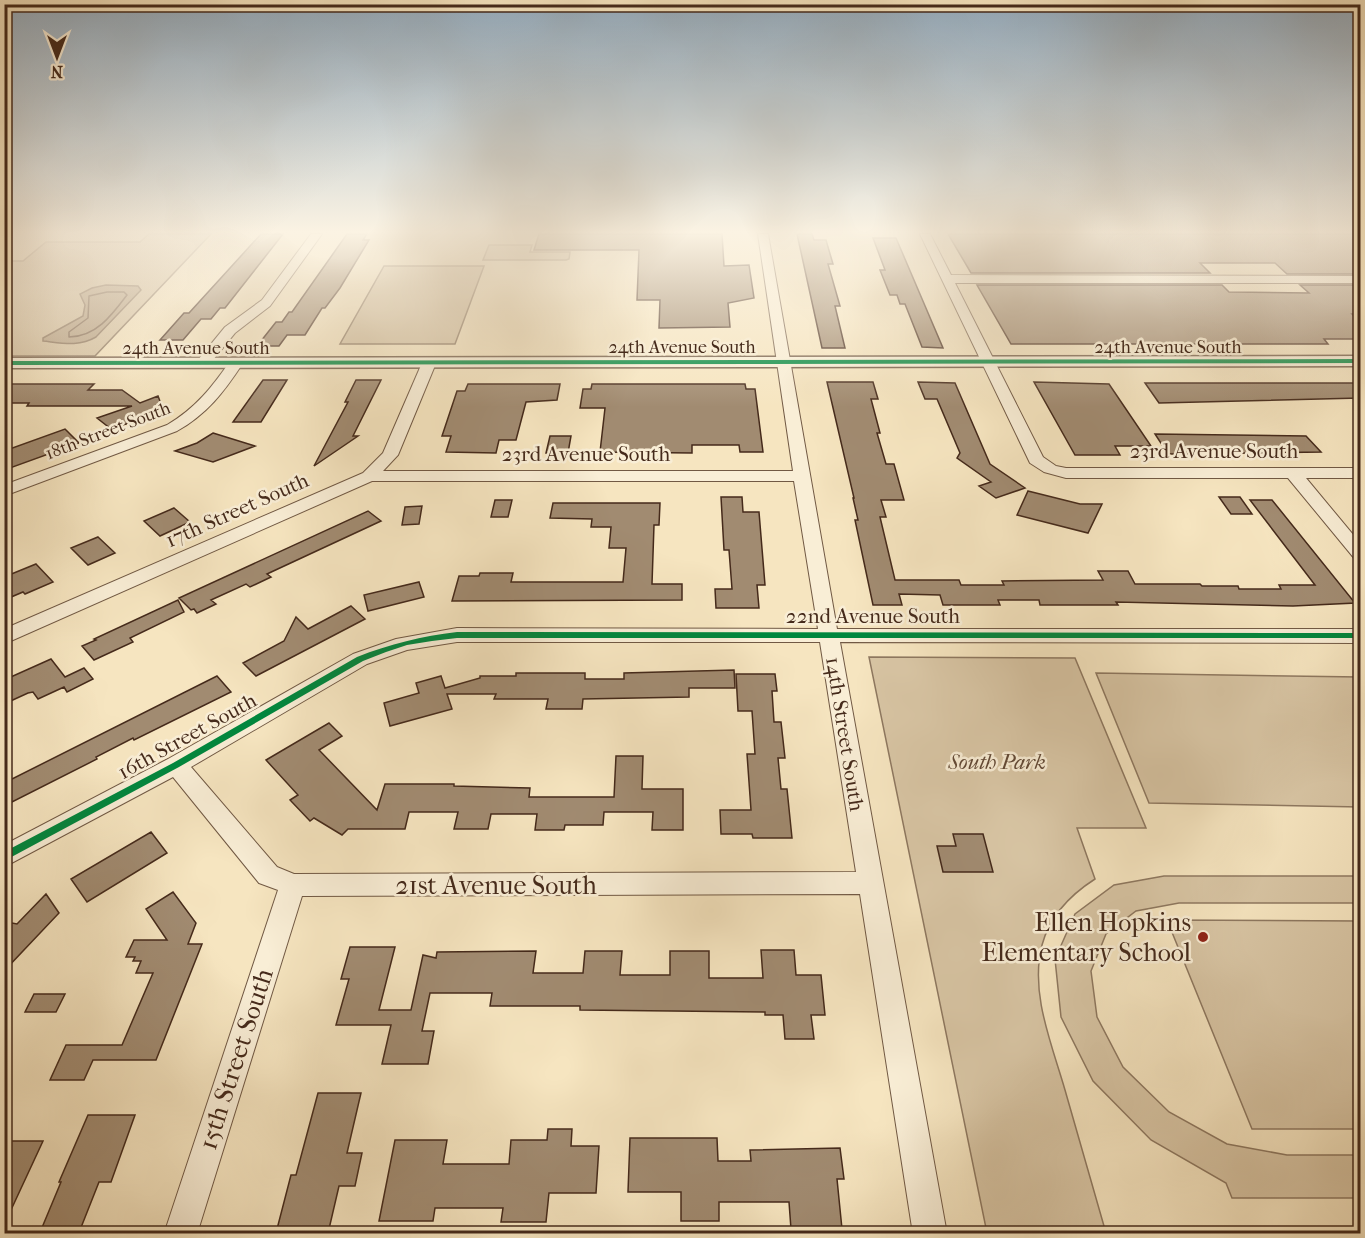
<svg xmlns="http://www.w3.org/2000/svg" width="1365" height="1238" viewBox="0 0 1365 1238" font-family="'IM FELL French Canon',serif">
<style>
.green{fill:#d8c5a4;stroke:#8e7860;stroke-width:1.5}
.water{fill:#baa588;stroke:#8b745c;stroke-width:1.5}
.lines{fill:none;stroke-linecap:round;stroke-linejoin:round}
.shore{stroke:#806852;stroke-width:1.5}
.building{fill:#a18b71;stroke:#452a1b;stroke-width:1.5}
.minor-casing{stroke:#715944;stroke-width:2}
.tertiary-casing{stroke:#715944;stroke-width:3}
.minor{fill:#f9eed6;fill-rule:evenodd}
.tertiary{fill:#f9eed6;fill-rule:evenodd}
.cycleway-casing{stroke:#f9eed6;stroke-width:3}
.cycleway{fill:#00873e;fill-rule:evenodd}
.poi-dot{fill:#8f2418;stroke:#f9eed6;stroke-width:2}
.labels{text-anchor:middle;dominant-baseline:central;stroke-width:5;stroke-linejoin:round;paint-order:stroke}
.far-street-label{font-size:18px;fill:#452a1b;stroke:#f9eed6}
.street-label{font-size:21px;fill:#452a1b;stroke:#f9eed6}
.park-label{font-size:21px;font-style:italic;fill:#624936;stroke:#f9eed6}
.near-street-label{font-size:26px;fill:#452a1b;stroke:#f9eed6}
.near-poi-label{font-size:26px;fill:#452a1b;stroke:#f9eed6;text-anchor:end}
</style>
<rect width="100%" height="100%" fill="#f6e5c0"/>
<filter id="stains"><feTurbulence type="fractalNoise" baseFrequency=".00333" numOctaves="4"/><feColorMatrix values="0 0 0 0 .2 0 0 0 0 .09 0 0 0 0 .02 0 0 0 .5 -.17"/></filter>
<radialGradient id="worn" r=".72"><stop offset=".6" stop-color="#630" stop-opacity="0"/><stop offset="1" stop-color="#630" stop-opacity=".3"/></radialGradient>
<path class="green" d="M149,234H211L95,356H5L4,261H23L46,242H140Z
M489,245H532L530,252H570L569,259L566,260H483Z
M384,266H484L455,344H340Z
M869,657L1075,658L1146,828H1077L1095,879C1070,895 1050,915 1042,945C1029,995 1054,1049 1067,1097C1080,1142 1093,1188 1106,1233H987Z
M1096,673L1360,677V807L1149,803Z
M1164,876H1360V903H1179L1136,911L1106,934L1091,971L1097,1017L1123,1067L1169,1112L1227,1144L1287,1155H1360V1198H1232L1226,1183L1151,1140L1093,1081L1061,1017L1055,959L1075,914L1114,885Z
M1167,920L1360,921V1129H1252Z"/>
<path class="water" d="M106,285L138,286L141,290L96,337C79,347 62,343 43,341V338L83,316L85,305L80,294L92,288Z"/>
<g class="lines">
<path class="shore" d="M107,292H124L127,295C112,315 96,337 69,337V332L88,318L89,296Z"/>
</g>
<path class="building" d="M261,234H283L225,308H220L211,319H201L183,340H160L184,313H189Z
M347,234H367L363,240H369L340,288L325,308H322L305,335H287L279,346H257L276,322H282L289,312H292Z
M539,234H722L724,266L749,265L754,298L728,303L730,327L659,328L660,300H637L639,250H534Z
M797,234H812L814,240H826L833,264H828L840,306H835L845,348H822Z
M948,234H1360V274H1287L1275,263H1200L1210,273H971Z
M873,238H896L943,348L922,347L905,304H900L897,295H890L880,270H885Z
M977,285H1222L1229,292L1309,293L1300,285H1360V314H1352L1360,322V339H1324L1328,344H1011Z
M263,380H287L261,422H233Z
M356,380H381L353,436H358L314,466L348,402H345Z
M827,382H873L878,399H871L880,433H877L886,464H894L904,500H881L886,517H880L895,580H959L961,585H1004L1002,581L1103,580L1098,571H1128L1135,584H1200L1202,586H1238L1239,589H1281L1279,585H1315L1250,500H1272L1355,603L1293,606L1116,602L1118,605H1040L1039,600H998L1000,605H943L940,595L899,594L902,605H873L855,520H858L853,498H854Z
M918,382L955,383L990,464L1025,488L996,498L979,486L991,482L957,458L960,453L937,399H925Z
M1034,382L1109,384L1151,446H1115L1120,455H1075Z
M1145,383H1360V398L1159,403Z
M4,384H94L88,390H122L140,403L158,396L163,409L146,415L148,417L111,429L97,418L132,406H27L29,403H4Z
M468,384H560L557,400L526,402L516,440H499L496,453L446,452L451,436H442L457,391H465Z
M592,384H745L746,389H755L763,452H740L739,445H692V453L600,452L605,408H580L583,389H591Z
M65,429L79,443L10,468L4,462V451Z
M213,433L255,446L213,462L175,451L197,443Z
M1155,434L1306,436L1321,452L1168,454Z
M550,436H571L568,453H546Z
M1028,491L1080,504H1102L1088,533L1017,515Z
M721,497H742L743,512H759L765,585H757L759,608H716L715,589H732L729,550H724Z
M1219,497H1240L1252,514H1231Z
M495,500H512L508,517H491Z
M553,503H660L659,525H654L652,584H682V600L452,601L459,576H479L480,573H513L511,582H623L626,548H609L611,527H591L592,519L550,518Z
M422,506L419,524L402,525L405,507Z
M174,508L190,522L160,536L144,521Z
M368,511L381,521L267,574L271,577L250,587L246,584L211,600L216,604L197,613L194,609L191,610L179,598Z
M98,537L115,553L88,565L71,548Z
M36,564L53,582L25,594L23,592L4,600V577Z
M419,582L424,597L368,611L364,595Z
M178,600L184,612L130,638L133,642L94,660L82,646L96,640L94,639Z
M351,606L365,619L256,676L243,663L284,641L296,617L308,629Z
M51,659L65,677L84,668L93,679L67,692L64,687L38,699L33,692L28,693L4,704V680Z
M734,670L735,688H689V697L583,699L582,709H546L548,699H494L496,694H447L452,709L390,726L384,703L419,693L416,683L441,676L445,688L480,678V676H516V673H585V679H624V673Z
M736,674H775L777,691H772L774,722H781L785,758H778L781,789H787L792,838H753L752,834H721L720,810H751L747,754H755L752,711H738Z
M217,676L231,692L134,740L133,738L96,757L97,759L4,806V783Z
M329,723L342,736L319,750L377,810L385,784H454V786L530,788L529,797H614L616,756H643L642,789H683V830H652L653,812H604L603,825H565L564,830H535L537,814H491L488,829H454L458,812H409L405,829H348L342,835L314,818L310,821L290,800L298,795L266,760Z
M151,832L167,853L87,902L71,879Z
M953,834H983L993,872H943L937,846H956Z
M173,892L196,923L188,944H202L156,1060H93L84,1080H50L66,1045H122L153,973H136L141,961H133L135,957H126L134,940H167L146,909Z
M46,894L59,913L4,971V930L12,923L17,924Z
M350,947H395L379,1010H411L423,955L436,958L437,952L536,951L533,973H583L585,951H622L620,975H670V951H709V978H763L761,950H794L796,975H821L825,1015H811L814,1039H785L783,1015H765V1012L580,1010V1006H490L492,993H430L422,1031H434L428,1064H382L391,1025H336L349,979H341Z
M34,994H65L56,1012H25Z
M318,1093H361L347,1153H362L355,1186H339L329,1229H277L291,1175H296Z
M88,1115H135L111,1182H99L80,1230H41L61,1182H59Z
M548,1129H572L571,1146H599L596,1193H549L546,1222H501L503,1208H435L433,1221H379L395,1140H447L443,1164H509L511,1140H547Z
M630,1138H717L718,1161H751L750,1150L840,1148L844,1179H837L842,1229H791L789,1202H719V1221H681V1192H628Z
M4,1141H43L4,1225Z"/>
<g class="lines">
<g class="minor-casing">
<path id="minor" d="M311,234H322L270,306L235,333L208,366H198L196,363L198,360L225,327L262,300Z
M758,234H768L837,629H1360V643L840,642L947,1234H913L860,894L302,896L197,1234H164L278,890L259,883L173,777L4,867V845L168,759L353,654L396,639L457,628L818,629L794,481H372L4,644V629L363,473L383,453L422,363L429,359L436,363L398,455L383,471H793ZM457,642H820L856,872L294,874L277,867L191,767L367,664L407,650Z
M920,234H930L951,275L1360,276V283H955L1043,457L1056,466L1066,468H1360V478H1306L1360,543V559L1354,558L1288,478H1066L1044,472L1030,463Z
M236,359L243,363C224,392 207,414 177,431L4,496V485L167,425C196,408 212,387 231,360Z"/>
</g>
<g class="tertiary-casing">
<path id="tertiary" d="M1360,356V366L4,368V358Z"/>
</g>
<use href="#minor" class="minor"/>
<use href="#tertiary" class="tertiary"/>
<g class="cycleway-casing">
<path id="cycleway" d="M1360,359V363L4,365V361Z
M457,632L1360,633V638H457L432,641L407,645L386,652L363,661L179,767L4,861V852L173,763L357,657C390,644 422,636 457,632Z"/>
</g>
<use href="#cycleway" class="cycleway"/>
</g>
<linearGradient id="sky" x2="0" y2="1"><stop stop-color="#95aec2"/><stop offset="0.57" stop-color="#fbf3e3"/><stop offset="1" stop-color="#fbf3e3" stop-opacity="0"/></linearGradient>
<rect width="1365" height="407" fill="url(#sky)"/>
<circle class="poi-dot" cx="1203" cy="937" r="6"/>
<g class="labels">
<g class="far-street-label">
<text x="682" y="347">24th Avenue South</text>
<text x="1168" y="347">24th Avenue South</text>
<text x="196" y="348">24th Avenue South</text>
<text transform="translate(108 431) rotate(-21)">18th Street South</text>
</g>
<g class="street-label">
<text x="1214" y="451">23rd Avenue South</text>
<text x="586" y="454">23rd Avenue South</text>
<text transform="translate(237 510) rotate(-24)">17th Street South</text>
<text x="873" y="616">22nd Avenue South</text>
<text transform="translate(845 734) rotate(81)">14th Street South</text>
<text transform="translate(187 736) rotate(-29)">16th Street South</text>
</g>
<g class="park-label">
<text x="997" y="762">South Park</text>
</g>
<g class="near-street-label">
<text x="496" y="885">21st Avenue South</text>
<text transform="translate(236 1059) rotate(-72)">15th Street South</text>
</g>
<g class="near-poi-label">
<text x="1191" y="922">Ellen Hopkins<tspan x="1191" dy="30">Elementary School</tspan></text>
</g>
</g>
<rect width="1365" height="1238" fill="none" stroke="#f6e5c0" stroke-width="24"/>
<rect x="6" y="6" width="1353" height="1226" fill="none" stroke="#452a1b" stroke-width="3"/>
<rect x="12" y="12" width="1341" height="1214" fill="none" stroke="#452a1b" stroke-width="1.5"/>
<g transform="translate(57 57) rotate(180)" stroke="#f9eed6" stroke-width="4.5" paint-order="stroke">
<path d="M0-4.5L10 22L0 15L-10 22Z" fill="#452a1b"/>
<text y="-9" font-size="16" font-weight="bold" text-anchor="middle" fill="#452a1b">N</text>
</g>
<rect width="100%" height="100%" filter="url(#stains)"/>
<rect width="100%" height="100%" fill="url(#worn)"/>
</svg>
